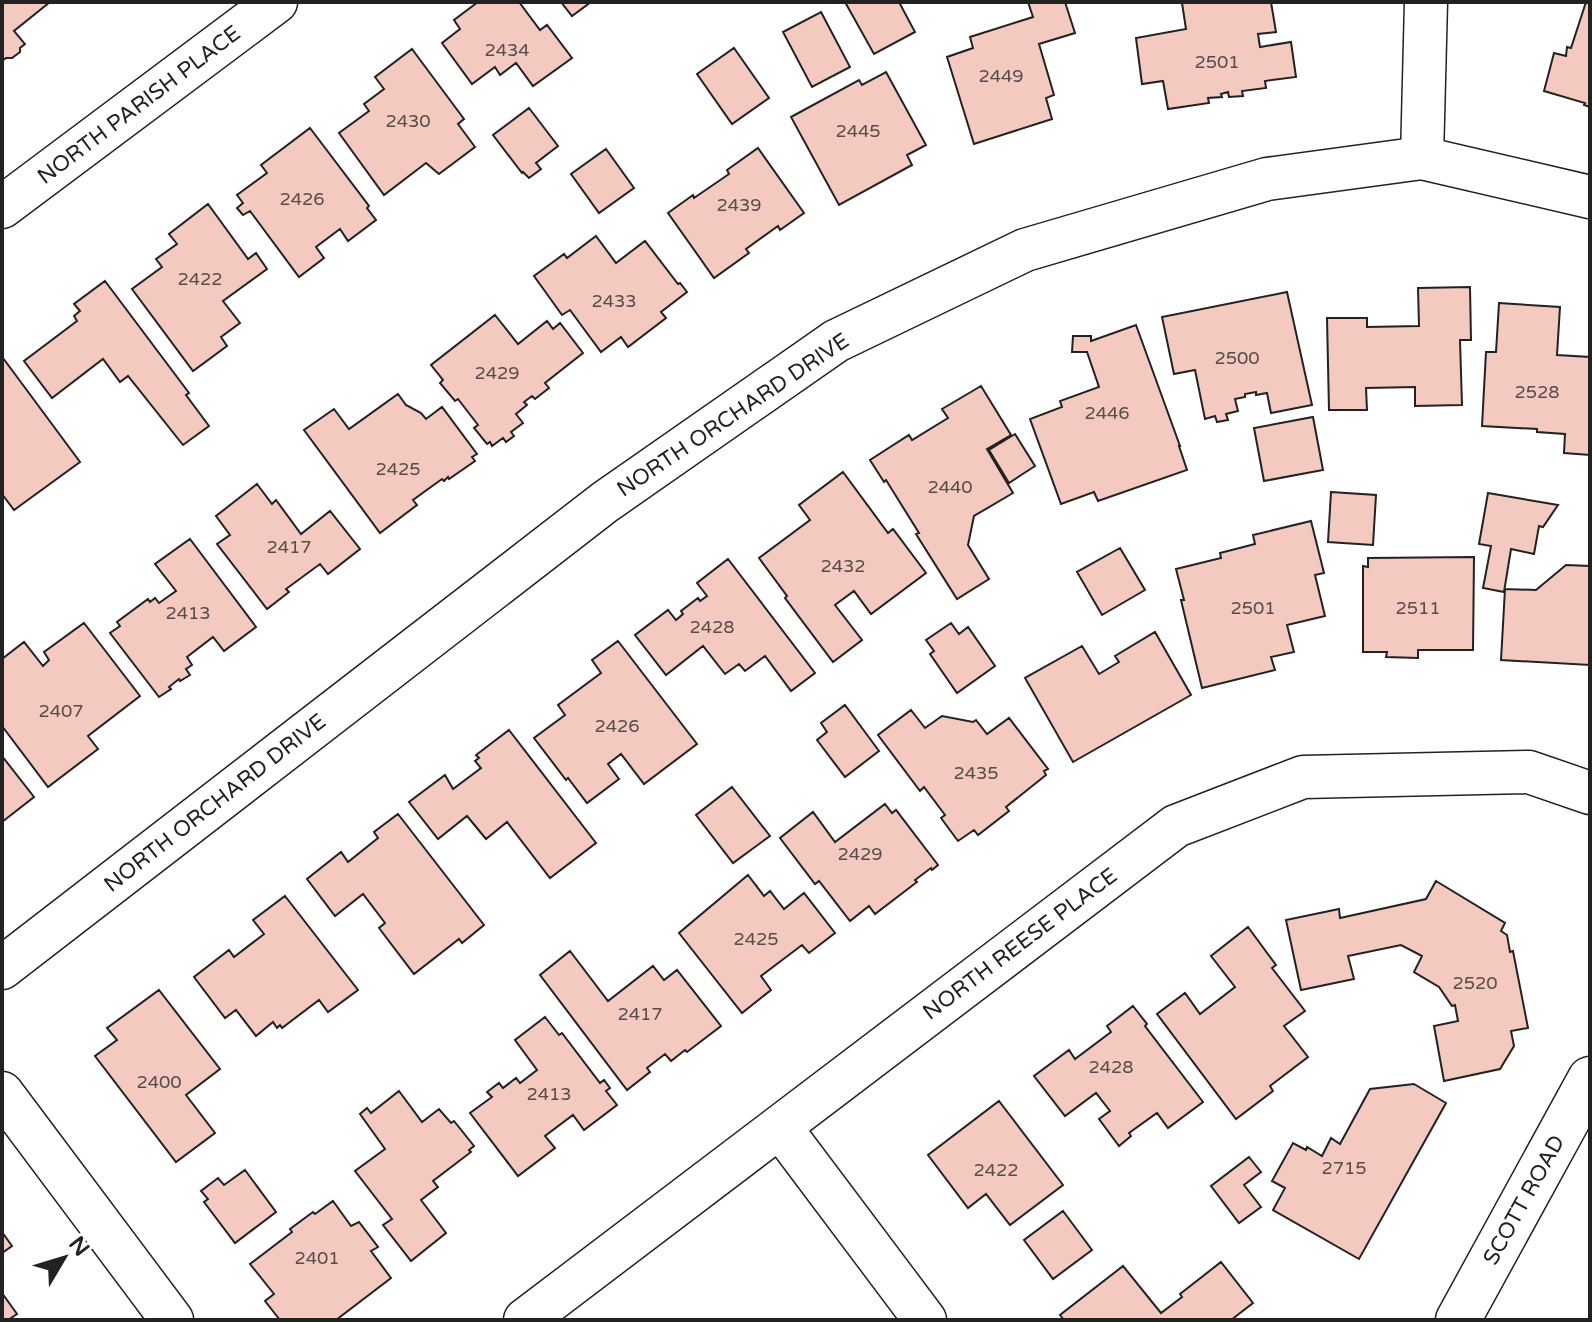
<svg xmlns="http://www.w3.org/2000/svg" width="1592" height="1322" viewBox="0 0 1592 1322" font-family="'Varela Round',sans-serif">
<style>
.building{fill:#f3c9c0;stroke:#222;stroke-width:2}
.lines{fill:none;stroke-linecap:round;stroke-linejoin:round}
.minor-casing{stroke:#222;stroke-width:45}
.tertiary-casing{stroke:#222;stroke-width:47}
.minor{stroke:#fff;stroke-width:42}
.tertiary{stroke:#fff;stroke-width:44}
.labels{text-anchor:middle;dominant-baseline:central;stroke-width:6;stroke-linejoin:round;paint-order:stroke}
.number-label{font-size:18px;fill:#564c4a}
.street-label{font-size:22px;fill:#222;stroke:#fff}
</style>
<rect width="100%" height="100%" fill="#fff"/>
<path class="building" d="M2,2H50L14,31L25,44L20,48V52L12,58H6L2,61Z
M478,2H519L540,30L547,25L572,58L533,86L516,63L500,75L495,67L472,84L442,43L460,29L454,20Z
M561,2H591L572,16Z
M845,2H899L915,32L874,54Z
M1028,2H1065L1075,33L1039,44L1054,95L1046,98L1052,119L974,144L947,57L973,48L970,37L1033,17Z
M1188,2H1271L1276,32L1258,34L1260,47L1291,42L1296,77L1265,81L1266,88L1242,91L1243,96L1229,97L1228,92L1221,94L1222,97L1208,98L1209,103L1168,109L1163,81L1142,84L1136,38L1186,29L1182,3Z
M1586,2H1590V107L1584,105L1585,103L1544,91L1554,53L1566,56L1567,47L1571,48Z
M821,12L850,67L812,87L783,32Z
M734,48L769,98L732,124L697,74Z
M412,49L464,119L458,124L475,147L439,174L426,163L384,195L339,133L369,111L364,104L384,89L375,77Z
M886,72L926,145L907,155L912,165L839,205L791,117L859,80L862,85Z
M529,108L558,146L536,163L541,169L529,178L523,172L522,173L493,135Z
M310,128L369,206L367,208L376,220L348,241L340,229L316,247L324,258L299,277L250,211L243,215L237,208L243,203L237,195L267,173L261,165Z
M758,148L804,213L780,230L778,226L746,249L749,253L714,278L668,213L693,195L694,198L729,174L727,170Z
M606,149L634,188L599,213L571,174Z
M208,204L248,259L256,253L267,269L223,301L240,323L221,337L227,346L193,371L132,289L162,267L156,259L177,244L169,234Z
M596,236L616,263L645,241L678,284L680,283L687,292L661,312L666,318L628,347L621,337L601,352L570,310L562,315L534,276L564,254L567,258Z
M105,281L189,393L186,395L209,426L183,445L128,376L120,382L103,359L52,398L24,361L77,321L74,316L80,311L74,304Z
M1470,287L1471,340H1460L1462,405L1415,406V387L1366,388L1367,410H1329L1327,318H1367V327L1419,326L1418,288Z
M1287,292L1312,405L1271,413L1267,393L1256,395V392L1245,394V397L1235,399L1238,411L1226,414L1228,420L1217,422L1215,416L1205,419L1195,370L1174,374L1162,317Z
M1499,303L1560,307L1557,355L1590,357V455L1564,453L1565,434L1537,432V429L1482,426L1486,352H1496Z
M495,315L518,344L547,321L553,329L560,323L583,353L545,383L549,388L535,399L532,396L524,402L527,405L516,414L523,423L511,432L514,436L506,442L503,438L492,446L490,442L487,444L474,428L478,425L458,399L455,401L440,383L443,380L431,365Z
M1136,325L1180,446H1179L1187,470L1098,501L1094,492L1061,504L1030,419L1062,407L1060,401L1099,387L1087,352H1072L1073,336H1091V341Z
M3,358L80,462L14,510L2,494Z
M981,386L1011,435L987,449L1013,493L974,516L968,545L989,579L957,599L916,534L919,533L886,480L884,482L870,460L909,435L912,440L948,418L942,409Z
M398,394L406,405L421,413L426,419L442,407L477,454L472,457L475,461L449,479L448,477L444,481L442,479L413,500L417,505L380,533L304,430L334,409L349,429Z
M1313,417L1323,470L1264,481L1254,428Z
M1015,434L1035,466L1009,483L989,450Z
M843,472L888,533L893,529L926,573L871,614L854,591L835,605L862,640L833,662L785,598L787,596L759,558L810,520L799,505Z
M257,484L272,504L276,500L301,534L330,511L360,549L328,574L320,564L286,589L289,592L267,609L217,544L230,535L216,516Z
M1331,492L1376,495L1373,545L1328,542Z
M1488,493L1558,505L1543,527L1539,526L1534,554L1511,549L1504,592L1483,588L1491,546L1479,544Z
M1311,521L1324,573L1315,575L1325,616L1287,625L1294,652L1271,657L1275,670L1202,688L1181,600H1184L1176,569L1221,558L1220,553L1255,544L1253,535Z
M190,539L256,627L224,651L213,637L187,657L192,665L186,669L190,675L180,681L179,679L169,687L171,689L159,697L110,633L120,626L117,622L148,599L150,602L155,598L159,603L176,591L155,564Z
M1120,548L1145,590L1102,615L1077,572Z
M1474,557L1473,650H1418V658L1386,657L1387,652H1363V566L1368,567V558Z
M728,559L815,673L791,691L765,656L745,671L739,664L725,674L703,646L666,675L635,635L668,610L676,620L683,614L681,611L698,598L700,601L707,596L697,583Z
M1566,565L1590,566V665L1501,660L1505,589L1536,590Z
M84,623L140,696L88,736L98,749L48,787L2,726V659L24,642L43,666L49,660L44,652Z
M951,623L959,634L968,627L995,666L957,693L930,654L934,651L926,640Z
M1155,632L1191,695L1073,762L1025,678L1082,646L1099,674L1119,662L1115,656Z
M618,641L697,744L644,784L621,754L608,764L619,779L587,803L568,778L566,780L534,738L565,715L558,705L601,673L592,660Z
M845,705L879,751L845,777L817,740L827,732L821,723Z
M911,710L925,728L942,716L973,722L976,720L987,734L1009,718L1048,769L1044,771L1046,775L1006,807L1009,811L978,835L974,830L958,841L941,818L945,815L924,787L920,791L878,735Z
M509,730L596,843L550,878L507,822L486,839L467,816L438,839L409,802L445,775L453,789L481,768L475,761L479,758L476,755Z
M2,756L34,797L2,822Z
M732,787L770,836L733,863L696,815Z
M885,804L892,813L896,810L938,865L932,870L931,868L915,880L917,882L875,914L869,906L850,921L819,881L815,884L780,838L813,812L835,842Z
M398,814L484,925L462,943L459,939L414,974L379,928L385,923L363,894L335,916L307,879L341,852L348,862L378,838L374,832Z
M748,875L764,896L770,891L784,909L804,893L835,933L809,953L802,945L761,976L771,990L742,1013L679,933Z
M1436,881L1505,923L1501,931L1507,935L1510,952L1513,951L1528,1028L1511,1031L1514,1046L1500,1069L1444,1081L1434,1026L1458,1021L1455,1005L1452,1006L1439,987L1414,972L1422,956L1401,945L1348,956L1354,979L1301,990L1286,920L1339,909L1340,918L1426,899Z
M285,896L358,990L328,1012L319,1000L282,1028L280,1025L277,1028L273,1022L256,1036L236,1010L225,1018L194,977L229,950L234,957L264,934L253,920Z
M1248,927L1276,965L1272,968L1305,1011L1284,1026L1308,1057L1270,1086L1273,1091L1236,1119L1157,1014L1185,993L1200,1014L1235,987L1211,956Z
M570,951L608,1001L653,966L664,980L677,970L721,1026L687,1052L685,1050L671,1061L665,1054L647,1068L650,1072L627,1090L540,975Z
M159,990L220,1069L186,1095L215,1133L176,1162L95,1056L117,1040L107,1028Z
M1133,1006L1147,1024L1145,1026L1203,1102L1168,1128L1157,1113L1129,1133L1131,1136L1119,1146L1099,1119L1110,1111L1096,1093L1065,1116L1034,1076L1069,1050L1075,1059L1111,1032L1107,1026Z
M545,1017L559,1035L562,1033L600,1083L604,1080L610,1088L606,1091L617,1105L584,1130L573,1115L545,1136L555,1148L518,1176L470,1113L492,1097L487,1092L499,1083L503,1088L516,1078L520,1083L537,1070L515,1040Z
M1414,1084L1446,1103L1359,1259L1273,1210L1285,1188L1272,1181L1293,1143L1306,1150L1307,1147L1322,1156L1331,1138L1340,1144L1370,1089Z
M399,1091L422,1122L439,1109L451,1123L454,1121L474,1146L469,1150L471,1152L433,1181L438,1187L421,1200L446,1233L411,1261L383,1225L392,1219L355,1171L385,1149L360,1114L367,1108L371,1113Z
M999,1101L1063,1185L1010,1225L986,1194L968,1208L928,1155Z
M1249,1157L1261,1172L1244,1185L1261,1207L1239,1223L1211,1186Z
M245,1170L276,1212L235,1243L204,1202L208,1199L201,1191L218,1178L224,1185Z
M333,1201L351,1226L359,1222L378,1247L371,1251L391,1278L336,1320H280L265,1301L274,1294L250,1264L292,1232L290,1229L313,1212L315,1214Z
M1063,1211L1092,1250L1053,1279L1024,1240Z
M2,1232L12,1246L2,1253Z
M1221,1262L1253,1303L1231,1320H1064L1060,1315L1123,1266L1161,1313L1182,1297L1180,1294Z
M2,1293L17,1314L8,1320H2Z"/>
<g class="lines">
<g class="minor-casing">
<path id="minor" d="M1422,158L1426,2
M2,207L276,2
M2,968L605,502L836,341L1025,250L1267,179L1422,158L1590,197
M2,1093L172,1320
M780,1127L925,1320
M525,1320L1176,826L1303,777L1529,772L1590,793"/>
</g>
<g class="tertiary-casing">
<path id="tertiary" d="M1458,1320L1590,1079"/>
</g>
<use href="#minor" class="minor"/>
<use href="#tertiary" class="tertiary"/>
</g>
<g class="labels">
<g class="number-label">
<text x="507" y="50">2434</text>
<text x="1217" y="62">2501</text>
<text x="1001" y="76">2449</text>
<text x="408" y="121">2430</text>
<text x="858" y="131">2445</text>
<text x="302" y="199">2426</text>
<text x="739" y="205">2439</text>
<text x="200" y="279">2422</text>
<text x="614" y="301">2433</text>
<text x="1237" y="358">2500</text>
<text x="497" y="373">2429</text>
<text x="1537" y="392">2528</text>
<text x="1107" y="413">2446</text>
<text x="398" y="469">2425</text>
<text x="950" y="487">2440</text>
<text x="289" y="547">2417</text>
<text x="843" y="566">2432</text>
<text x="1253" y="608">2501</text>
<text x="1418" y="608">2511</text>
<text x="188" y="613">2413</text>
<text x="712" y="627">2428</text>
<text x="61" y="711">2407</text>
<text x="617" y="726">2426</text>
<text x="976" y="773">2435</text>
<text x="860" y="854">2429</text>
<text x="756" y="939">2425</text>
<text x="1475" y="983">2520</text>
<text x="640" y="1014">2417</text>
<text x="1111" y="1067">2428</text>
<text x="159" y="1082">2400</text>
<text x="549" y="1094">2413</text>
<text x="1344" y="1168">2715</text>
<text x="996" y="1170">2422</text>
<text x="317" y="1258">2401</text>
</g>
<g class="street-label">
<text transform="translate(139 105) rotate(-37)">NORTH PARISH PLACE</text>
<text transform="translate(733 415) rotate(-34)">NORTH ORCHARD DRIVE</text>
<text transform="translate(215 803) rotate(-38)">NORTH ORCHARD DRIVE</text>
<text transform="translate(1020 944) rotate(-37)">NORTH REESE PLACE</text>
<text transform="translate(1524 1200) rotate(-61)">SCOTT ROAD</text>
</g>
</g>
<rect width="1592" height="1322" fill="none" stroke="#222222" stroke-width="8"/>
<g transform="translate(64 1258) rotate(52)" stroke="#ffffff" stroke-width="6" paint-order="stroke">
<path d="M0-6L14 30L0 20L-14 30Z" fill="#222222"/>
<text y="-12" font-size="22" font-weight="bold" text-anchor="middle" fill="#222222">N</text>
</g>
</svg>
